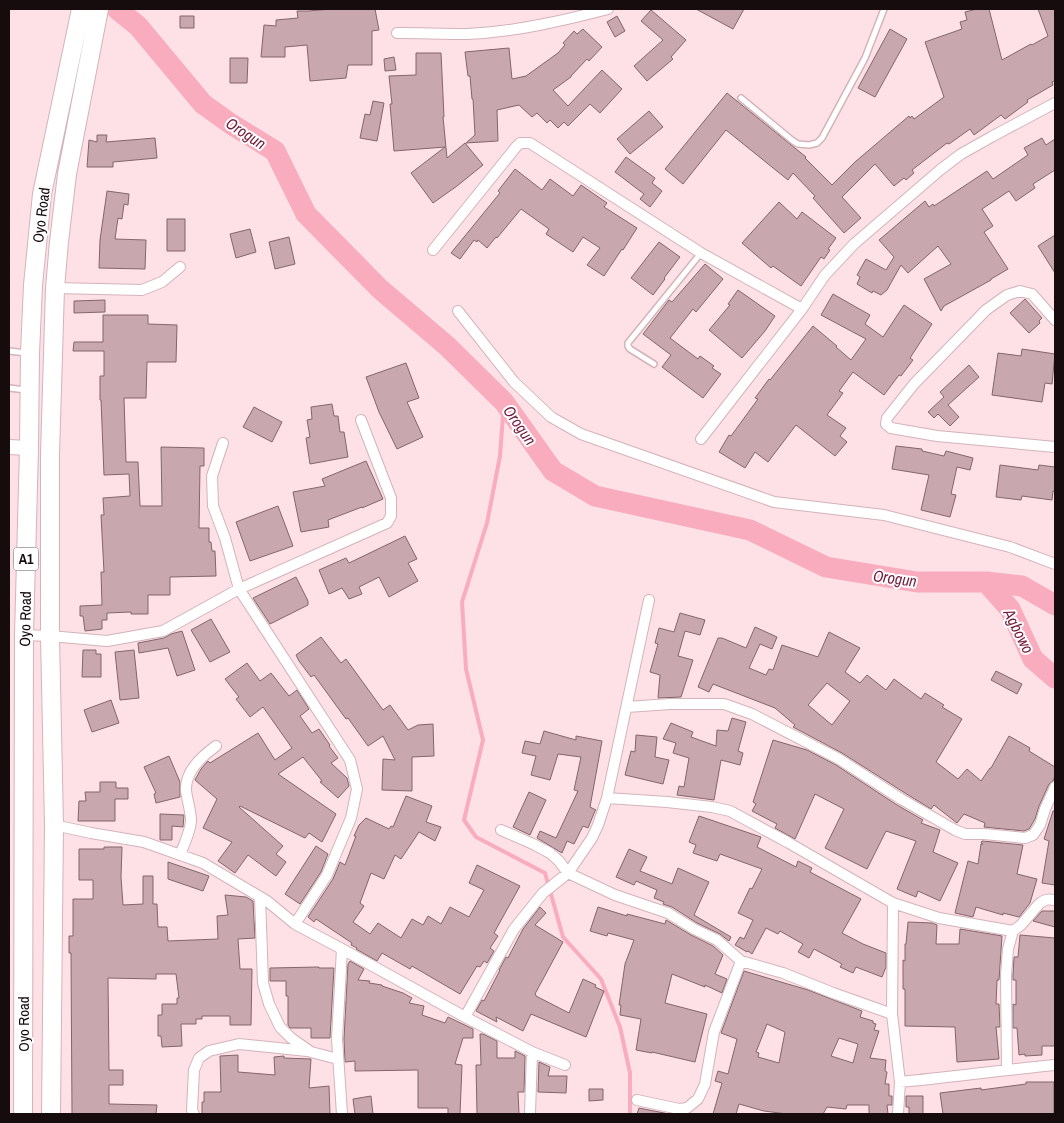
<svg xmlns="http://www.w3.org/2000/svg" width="1064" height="1123" viewBox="0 0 1064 1123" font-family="'Archivo Narrow',sans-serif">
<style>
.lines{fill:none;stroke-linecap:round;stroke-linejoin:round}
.stream{stroke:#f9acbe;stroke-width:4}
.river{stroke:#f9acbe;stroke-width:21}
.building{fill:#c8a8ae;stroke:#83656b;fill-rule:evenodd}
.lane-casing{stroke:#d4b3ba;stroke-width:8}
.street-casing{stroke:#d4b3ba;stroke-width:12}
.secondary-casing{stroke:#d4b3ba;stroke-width:16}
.highway-casing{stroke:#d4b3ba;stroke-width:20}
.lane{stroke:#fff;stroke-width:5}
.street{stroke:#fff;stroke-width:10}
.secondary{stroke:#fff;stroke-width:14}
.highway{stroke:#fff;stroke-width:18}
.labels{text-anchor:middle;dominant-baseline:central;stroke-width:4;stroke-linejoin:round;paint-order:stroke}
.shield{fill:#fff;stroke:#5c5456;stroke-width:1}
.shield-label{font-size:14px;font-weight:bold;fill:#160b0d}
.street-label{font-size:15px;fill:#160b0d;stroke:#fff}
.water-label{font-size:16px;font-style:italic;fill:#741c3b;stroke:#fff}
</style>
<rect width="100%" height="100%" fill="#fde1e6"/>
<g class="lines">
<path class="stream" d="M504,402L500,456L487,523L462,602L466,669L483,740L464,820L476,837L545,873L563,937L601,979L620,1027L630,1073V1114"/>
<path class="river" d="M117,9L138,26L203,104L231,124L275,151L306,214L380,289L447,346L504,402L553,471L595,496L750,530L826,567L917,582H986L1022,586L1055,605
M986,582L1010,609L1033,659L1055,678"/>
</g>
<path class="building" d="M332,9H375L379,30L372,31V65H348L346,78L310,81L307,45L285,47V57H261L264,25L276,26V20L298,18L297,11H308Z
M696,9H744L733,29Z
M977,9H989L1002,60L1031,44L1032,45L1048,36L1038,9H1055V81L1052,82L1053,85L1027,100L1028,102L1005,119L1001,115L974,135L970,129L949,144L947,143L912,170L914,173L906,180L904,178L894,186L875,164L842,197L861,218L844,233L813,198L815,196L793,173L788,180L726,130L683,184L665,169L727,93L806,157L805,158L832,185L855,162L909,116L910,118L912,116L914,119L944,97L925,42L962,29L960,22L967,20L965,12Z
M651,10L686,40L671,57L673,59L647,81L634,66L663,40L641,21Z
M180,16H194V28H180Z
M617,16L625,31L615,37L607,22Z
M583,29L602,47L589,61L587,59L571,76V77L553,90L568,106L602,70L622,89L600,113L590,104L568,126L564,122L558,128L550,120L547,123L537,113L532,117L519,105L497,110L498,141L466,143L475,135L473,99H472L470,76H468L465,52L509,48L512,79L526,76L558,53L565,45L563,43L574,31L577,34Z
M890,29L907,39L875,97L858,88Z
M416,53H441L444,117H443L447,158L465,143L483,165L457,186L433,203L411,173L445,147L394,151L390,104H392L389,76L416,75Z
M394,57L396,70L385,71L384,59Z
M230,58H248L247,83H230Z
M373,101L384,103L377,141L360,138L365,114L370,115Z
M649,111L663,127L630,154L617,139Z
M97,135H107L106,142L155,138L157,158L113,162V167H87L89,140L97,142Z
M1042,138L1046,145L1055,139V170L1033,184L1035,188L1016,201L1009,191L982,209L993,226L984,232L1008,269L991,279V280L944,306L941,311L924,279L951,264L938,246L908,273L901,265L887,290L881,295L873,291L872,293L857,284L860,277L857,275L866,259L886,270L894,257L879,240L925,201L929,207L933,204L934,206L987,171L993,179L1028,155L1024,148Z
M626,157L655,178L652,183L662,191L650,207L640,199L644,194L615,172Z
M515,169L542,190L550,179L573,196L581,185L607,203L604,207L637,228L623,250L622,249L604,276L587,265L600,248L583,237L573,252L546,234L549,229L521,209L497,238L496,237L487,248L478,240L477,242L474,240L460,259L451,253L500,193L498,191Z
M107,191L129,194L128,205L124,204L122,219L118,218L115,239L146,240L145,269L99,268L100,240Z
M779,202L797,219L802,212L836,238L828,249L830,250L824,259L821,257L801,286L773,266L771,268L742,243Z
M167,219H185V251H167Z
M250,229L256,252L236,258L230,234Z
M1055,235V273L1038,246Z
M289,237L295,264L275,269L269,242Z
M659,242L680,257L664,278L665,279L653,295L631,278Z
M705,264L723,279L696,312L693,309L670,338L698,359L700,356L714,366L712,368L721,374L703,398L662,367L671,355L643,334L669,300L672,302Z
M738,290L775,316L765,331L742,358L709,330L730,305L728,304Z
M833,294L870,315L865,324L883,337L904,305L932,324L910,358L913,360L901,376L899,375L884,395L853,372L839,391L843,393L827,415L846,428L840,436L847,442L835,456L796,425L768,462L755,452L745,468L719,452L729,435L731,436L758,399L755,398L769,379L770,380L813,326L837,346L836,347L851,360L866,339L821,315Z
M1025,299L1042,318L1039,321L1040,323L1029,333L1010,313Z
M105,300V312L74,313V301Z
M103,315H148V324L177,325L176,362H147L146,398H124L126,462H138L140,506H162L161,447L204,448V466H200L199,528H209V542H211L212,551H215L216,576L170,577V595H148V614H131V612L107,613V620H102V629L85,631L83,616H80V606L102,605L101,572H104L101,515H104L103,498L130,496L129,474L104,475L101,400H100V376H104V351H73L74,342H103Z
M1022,349L1055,354L1052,384L1045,383L1042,402L992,395L998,353L1021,356Z
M406,363L419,398L407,402L423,437L397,449L379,412L366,377Z
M969,365L979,377L948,405L959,417L950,426L938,414L934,418L928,412L944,397L940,392Z
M332,404L334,416H338L340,432H344L348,457L310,464L306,438L310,437L307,420L312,419L311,407Z
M254,407L282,422L272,442L243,427Z
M896,446L922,449V451L944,456L946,451L973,458L970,470L957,467L951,494L956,495L950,517L921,510L929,475L892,469Z
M366,461L383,499L362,508V507L328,520L329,527L301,532L293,492L325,486L322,479Z
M1000,465L1038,470L1039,465L1055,467V492L1053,491L1052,500L1022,496L1021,500L996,497Z
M278,506L293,546L250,561L236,522Z
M405,536L417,559L408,563L418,581L389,597L379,577L359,587L362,594L349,599L342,588L329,594L319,570L346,558L349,563Z
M296,577L308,601V605L270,624L253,598Z
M680,613L705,620L700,635L685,631L678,656L693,660L681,697L658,698L660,675L650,672L658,644L655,643L659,628L674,632Z
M211,619L230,652L210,662L191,630Z
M755,627L777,637L772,649L760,644L749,668L766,675L769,669L773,670L782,645L818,657L829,632L860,648L845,672L860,683L867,675L886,690L894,679L921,699L925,693L944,705L942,707L962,719L936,762L958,779L967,769L981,781L990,768H991L1009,736L1030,748L1029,751L1055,767V776L1053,781L1049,784L1039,806L1035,819L1029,829L1024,831L984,827L985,823L964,814L957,823L934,805L931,809L905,793L842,753L793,727L795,725L775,708L713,684L709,692L698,687L718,638H722L746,648ZM827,683L850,701L832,725L808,705Z
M182,631L195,670L177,676L168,648L139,653L138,643L164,638L171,634Z
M321,637L341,663L346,659L383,710L390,705L408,730L418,725L433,724L434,756L412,757V791L382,790L383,759L395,760L383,736L368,746L348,718L346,719L314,675L311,677L299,661L296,655Z
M83,650H96V654H101V677H82Z
M134,650L139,698L120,700L115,652Z
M247,663L260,681L271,673L289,696L297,690L309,709L300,716L312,733L319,729L330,745L329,746L338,758L331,763L347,778L349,786L338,798L320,782L322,781L303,757L278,774L336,814L322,842L309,833L305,838L240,806L239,807L283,846L276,854L286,862L276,876L248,855L235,873L218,861L232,842L203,828L217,799L195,780L201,769L208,761L210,763L258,733L275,760L292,748L263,707L250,717L236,699L239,697L225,679Z
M996,671L1022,684L1017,694L991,680Z
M111,700L119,723L92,732L84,710Z
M732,718L746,722L738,751L743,753L740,765L721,760L714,800L677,795L679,786L684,787L689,758L673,753L676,743L663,739L671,723L693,732L691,737L716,746L717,730L728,731Z
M544,731L576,740V736L602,741L590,807L596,810L595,811L588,828L583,826L574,844L567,841L562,853L537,838L540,831L556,838L578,791L574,790L581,757L558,754L550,780L531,775L536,756L522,753L525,741L540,744Z
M636,735L657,737L655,757L669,760L663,784L625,775L631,751L635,752Z
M773,740L807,750L836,765L897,805L923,820L921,823L940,830L933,852L958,863L940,901L918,891L916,897L897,889L916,841L886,831L867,869L825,848L844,809L815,794L795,839L775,828L777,824L752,811L756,804L753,802Z
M169,756L180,782V797L156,803L154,794L156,793L144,767Z
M100,782H116V788H128V799H115V821H78L79,801H86L85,792H100Z
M529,792L546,800L530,835L513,827Z
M406,796L432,806L426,822L441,827L435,841L419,832L401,859L395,855L384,879L371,873L360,903L364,906L353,922L370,934L378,923L401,938L412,919L423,925L428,916L441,924L450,907L469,917L484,890L469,883L477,865L520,886L494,933L498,936L490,948L494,951L487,963L484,961L480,967L477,966L460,994L412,966L410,969L382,953L377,961L356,949L357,948L351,945L352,943L316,919L314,922L308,917L333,879L340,862L345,865L356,836H354L359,825L366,818L389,829L391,826L393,827Z
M1053,811H1055V885L1042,883L1049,841L1044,839Z
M160,814L184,815L183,827L172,826V840H160Z
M699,816L761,837L757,847L796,867L798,861L812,868L810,872L861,899L842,933L863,944L886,953V967L882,977L856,967L853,973L840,967L842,964L814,949L809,958L798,952L803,944L780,931L778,934L766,928L752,954L748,951L747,952L735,945L740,937L744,939L753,920L738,913L750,888L752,889L762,869L720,854L717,861L693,853L696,845L689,842Z
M982,841L1023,845L1017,874L1037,879L1030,903L1019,917L1003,913V915L976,907L973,917L955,913L968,861L978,864L981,844H983L981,843Z
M316,846L328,854L321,872L300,904L285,894Z
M104,847H122L121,877L123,905L143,904V876H153V904H157L158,927H167L168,941L218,939L217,916L228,915L225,895L246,897L253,901L255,938L238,939L240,969H252L251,1025H230V1016H202V1019H196V1024H181L182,1046L162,1047L161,1036H158V1015H162V1004H177V998H179L176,974H156V979L108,978L109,1070H123V1085H109V1104L157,1105L156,1114H72L71,953H69V936H73V899H93V880H79V849H104Z
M629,849L647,857L640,871L672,884L678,868L709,882L694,915L731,937L729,941L720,934L697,923L672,907L663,904L664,902L654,898L657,890L636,881L634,885L616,877Z
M168,862L209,876L203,891L168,879Z
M540,907L546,913L535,925L563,942L535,994L536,995V996L569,1013L583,979L596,985L595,987L604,991L586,1037L531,1014L523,1031L496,1017L497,1022L476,1011L482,1000L484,1001L500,970H499L506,957L508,958L523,929Z
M598,907L627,916V914L665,924L666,920L691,935L713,946L723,955L715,974L727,979L722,993L705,985V987L672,974L665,1003L707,1014L695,1062L652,1052V1053L636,1050L641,1019L620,1015L621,1005H619L625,964L634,940L608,933L607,936L590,931Z
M1042,911H1055V927L1033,921Z
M908,922L932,923L937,925L936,944H959L960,929L1002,936L999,980H997L996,1004H999L1000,1027H996L999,1059L957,1062L955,1027L905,1026V989H903V960L905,961V944H906Z
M1020,935L1055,938V1046H1042V1055L1025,1056V1054L1019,1055L1017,1028H1013V1004L1016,1005V980H1013V975L1014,957H1018Z
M350,961L364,969L358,980L370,981L369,983L382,985V986L403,993L412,998L409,1003L424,1006L422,1015L445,1023L448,1017L473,1029V1038H463L455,1064L462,1065L460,1114H448V1108H418V1070L355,1071V1061L345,1062L344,1039L348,964Z
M319,967V968H334L330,1038H311V1028H290L288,1025V996H286V981H270V968Z
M744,971L808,990L862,1011L860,1017L873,1021V1023L876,1024L874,1030L879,1031L870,1058L886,1060L885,1071L887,1072L885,1084H889V1096H892V1105H887L888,1114H869V1105H847L846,1109L827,1107L823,1114H787L764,1111L739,1104L736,1114H713L722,1083L715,1081L718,1071L728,1074L737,1039L721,1033ZM767,1024L785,1032L779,1063L758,1057L759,1053L756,1052ZM839,1038L858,1044L853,1063L831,1056Z
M480,1034H483L497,1041V1058H515V1051L525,1056L524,1092H518L519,1114H477L476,1065H481Z
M238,1055V1072L275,1075L274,1057L284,1056V1058L311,1059L309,1088L329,1086L330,1114H202V1102H204V1092H221L220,1056Z
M539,1062L550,1067L548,1076H567L566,1093L538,1092Z
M1026,1082H1054V1114H943L940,1093L981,1088V1090L1026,1084Z
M589,1089H603V1100L589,1101Z
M371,1096L373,1114H355L353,1099Z
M906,1096H923V1114H909V1107H906Z
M639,1108L669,1114H637Z"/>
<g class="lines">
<g class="lane-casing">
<path id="lane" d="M741,98L793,141L798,144L809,145L817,143L822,138L865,58L884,9
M9,351L27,353
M654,364L630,349L628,346V343L701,253
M9,388L26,390"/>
</g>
<g class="street-casing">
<path id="street" d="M397,33C420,33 443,34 467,34C514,32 562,21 608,9
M433,250L516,147L520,143H530L701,253L802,309
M55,288L142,290L162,282L180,267
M458,311L514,382L551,417L581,434L774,502L884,515L1010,547L1055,564
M1055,320L1032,294L1020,291L1007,295L986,310L914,384L887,418L886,424L891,428L937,436L1055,447
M701,439L802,309L825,275L854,244L940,170L961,154L993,136L1055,103
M223,443L212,476L213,506L225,538L239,589L350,760L357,789L351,818L327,875L295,924
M24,635L50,636L107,641L163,631L239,589L387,523L391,516V498L361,420
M627,707L670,704H724L752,714L839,759L901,799L955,830L965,834H984L1025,838L1033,835L1040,825L1045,809L1055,787
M607,798L667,802L712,807L730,811L789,843L893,903L939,918L1013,931
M54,825L91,833L144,842L203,863L267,901L295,924L342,949L465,1017L532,1052L565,1065
M501,830L533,844L550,853L559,861L568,873L615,895L668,913L694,929L717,940L741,961L783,973L833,993L892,1014
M180,855C184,844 190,833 191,821C191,811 187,800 186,790C185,771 202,756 216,746
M260,897L263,983L269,1004L280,1027L291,1038L311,1052L338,1059
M893,903L892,1014L900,1082L898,1114
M342,949L337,1039L342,1114
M465,1017L514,929L543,893L568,873L592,838L598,825L607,798L649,600
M1007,1070L1006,975L1008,949L1013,931L1021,925L1039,904C1045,899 1048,899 1055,900
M900,1082C952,1077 1003,1070 1055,1065
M637,1100L679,1109L687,1108L698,1099L705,1084L714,1032L741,961
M194,1114L192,1110L194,1070L199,1058L209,1051L239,1044L307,1051
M530,1114L532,1052"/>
</g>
<g class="secondary-casing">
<path id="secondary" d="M9,447L29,448"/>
</g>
<g class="highway-casing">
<path id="highway" d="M23,1114L24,635L29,448L30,353L33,285L42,194L81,9
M51,1114L54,825L50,636V454L55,288L59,242L67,174L99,9"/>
</g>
<use href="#lane" class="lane"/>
<use href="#street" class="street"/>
<use href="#secondary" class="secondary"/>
<use href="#highway" class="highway"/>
</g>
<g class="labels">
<rect class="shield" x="13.5" y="547.5" width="25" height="23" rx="4"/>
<g class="shield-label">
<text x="26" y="559">A1</text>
</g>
<g class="street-label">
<text transform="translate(41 215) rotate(-83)">Oyo Road</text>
<text transform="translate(25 619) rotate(-89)">Oyo Road</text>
<text transform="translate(23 1024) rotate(-90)">Oyo Road</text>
</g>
<g class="water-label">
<text transform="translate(246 133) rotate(33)">Orogun</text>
<text transform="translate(520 425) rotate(55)">Orogun</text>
<text transform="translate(895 578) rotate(8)">Orogun</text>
<text transform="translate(1019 631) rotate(63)">Agbowo</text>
</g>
</g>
<rect width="1064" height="1123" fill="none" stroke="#160b0d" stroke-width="20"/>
</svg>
